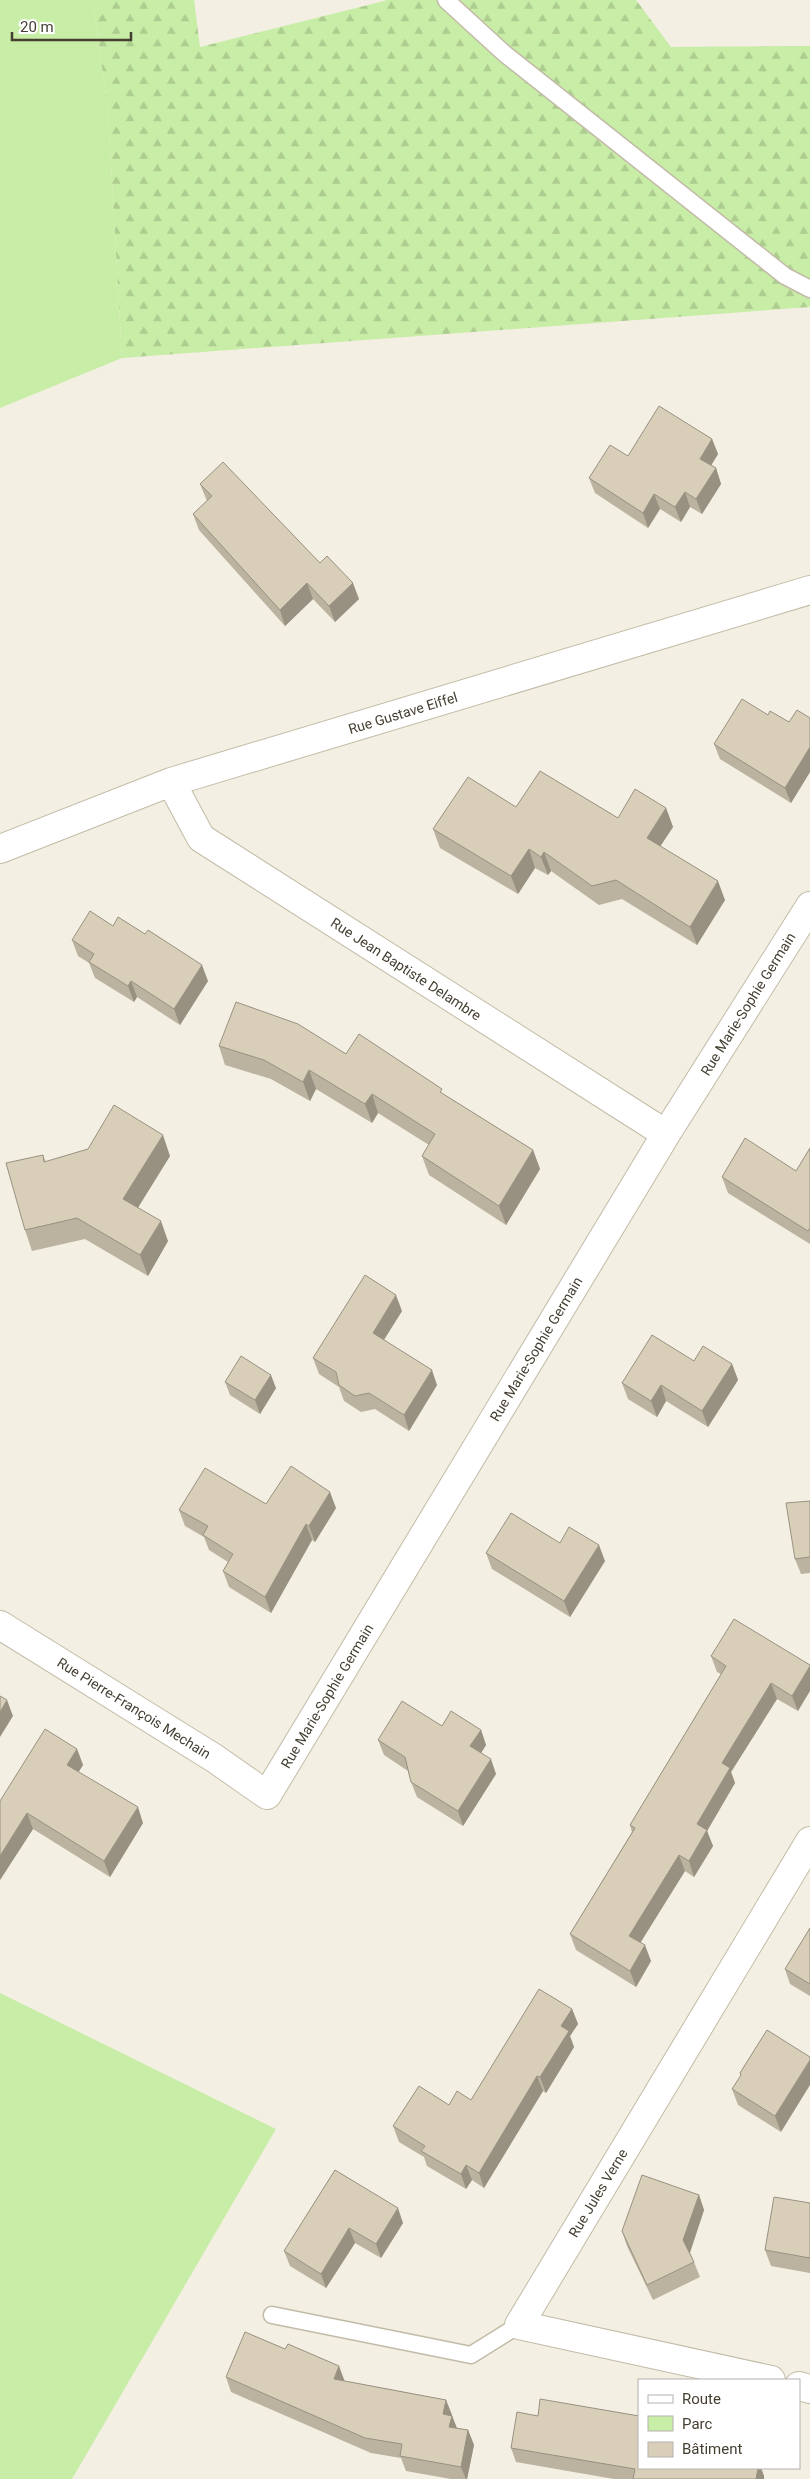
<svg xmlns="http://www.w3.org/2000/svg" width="810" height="2479" viewBox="0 0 810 2479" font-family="Roboto,sans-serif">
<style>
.green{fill:#c8eda6}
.forest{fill:url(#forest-firs)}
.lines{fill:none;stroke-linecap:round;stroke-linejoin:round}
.service-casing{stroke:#c2bba7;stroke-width:19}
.minor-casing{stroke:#c2bba7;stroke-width:30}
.service{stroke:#fff;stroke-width:16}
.minor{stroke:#fff;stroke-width:28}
.wall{fill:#bbb29f}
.shaded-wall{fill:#989182}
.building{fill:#d9cfb9;stroke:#989182}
.labels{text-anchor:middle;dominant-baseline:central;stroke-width:4;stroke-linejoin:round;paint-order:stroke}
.street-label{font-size:14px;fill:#453f32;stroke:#fff}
</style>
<defs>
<pattern id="forest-firs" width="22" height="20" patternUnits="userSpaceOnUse" patternTransform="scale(1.25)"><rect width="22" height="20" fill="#c8eda6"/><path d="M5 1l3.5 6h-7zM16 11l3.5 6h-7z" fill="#adcc8f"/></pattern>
</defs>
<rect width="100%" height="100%" fill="#f3efe2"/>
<path class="green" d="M0,0H93L108,111L122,358L0,408Z
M0,1993L276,2129L72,2479H0Z"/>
<path class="forest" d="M93,0H194L200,47L388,0H636L671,47L810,46V307L122,358L108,111Z"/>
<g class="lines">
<g class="service-casing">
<path id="service" d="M446,0L505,54L785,276L810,289
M272,2315L471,2355L519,2325"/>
</g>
<g class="minor-casing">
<path id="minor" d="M171,782L201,838L666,1134
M0,849L171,782L810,590
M0,1625L214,1758L267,1795L666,1134L810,906
M771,2380L519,2325L810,1841
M799,2386L810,2389"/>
</g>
<use href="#service" class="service"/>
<use href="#minor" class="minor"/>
</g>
<path class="wall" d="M712,439L718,454L711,465L716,468L721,484L702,514L690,507L681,522L660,509L648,528L595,493L589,478L628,456Z
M200,484L320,563L359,599L335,622L313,599L285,626L199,530L193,514L207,501Z
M768,715L789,722L810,718V772L791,803L720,759L714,744Z
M516,807L618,818L666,808L673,827L660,846L725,900L697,945L622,899L599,905L551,871L548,875L535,868L518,894L440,848L433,829Z
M113,926L208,981L180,1025L137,997L134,1002L95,978L89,963L78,956L72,940Z
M219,1046L346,1054L445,1095L533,1150L540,1169L506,1225L429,1175L422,1156L429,1145L378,1113L372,1123L316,1089L310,1101L271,1079L225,1065Z
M810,1148V1244L728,1193L722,1177L796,1171Z
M43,1155L46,1162L170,1156L138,1207L168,1241L148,1276L85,1239L32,1251L25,1230Z
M402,1311L384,1340L437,1385L409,1431L375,1409L361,1412L344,1401L339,1387L319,1374L313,1358Z
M732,1364L738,1380L708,1427L666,1401L657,1417L628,1399L622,1383Z
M225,1382L276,1388L260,1414L230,1395Z
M810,1501V1573L801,1574L795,1559Z
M266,1504L336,1508L315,1542L312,1540L271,1613L229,1587L223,1571L228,1562L209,1550L204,1537L185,1526L179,1510Z
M560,1543L605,1561L570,1617L492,1569L486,1553Z
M711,1656L810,1665L798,1711L777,1699L731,1772L735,1783L707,1831L713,1846L694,1877L685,1871L641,1942L651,1961L636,1987L576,1950L570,1934L632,1832L630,1825L721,1674L717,1672Z
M442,1726L481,1730L486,1745L481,1753L496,1774L463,1826L417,1797L411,1782L408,1771L384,1755L378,1740Z
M77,1749L83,1765L78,1772L143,1823L110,1877L33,1829L0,1880V1801Z
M810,1928V1996L790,1984L785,1969Z
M572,2009L578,2024L570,2036L574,2047L546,2093L543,2091L484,2188L472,2180L466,2189L427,2166L424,2157L399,2142L393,2126L449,2105L471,2100Z
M767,2030L781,2132L738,2105L732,2089L741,2076L740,2073Z
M335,2170L403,2223L381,2258L355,2243L326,2288L290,2266L284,2251Z
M699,2195L704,2210L690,2253L694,2262L700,2277L653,2300L627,2246L622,2231Z
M810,2203V2273L771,2266L765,2250Z
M226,2377L345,2381L446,2400L457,2428L468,2430L474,2445L467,2479H451L406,2471L401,2458L371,2453L231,2392Z
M511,2448L639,2468H761L764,2476V2479H614L516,2462Z"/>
<path class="shaded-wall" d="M712,439L718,454L706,474L700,459Z
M716,468L721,484L702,514L696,499Z
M685,492L690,507L681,522L675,507Z
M654,494L660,509L648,528L643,513Z
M307,583L313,599L285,626L280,610Z
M353,583L359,599L335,622L329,606Z
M810,747V772L791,803L785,788Z
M666,808L673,827L654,856L647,838Z
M529,849L535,868L518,894L511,876Z
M544,852L551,871L548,875L541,857Z
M718,881L725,900L697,945L690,927Z
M202,965L208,981L180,1025L174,1009Z
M131,981L137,997L134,1002L128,986Z
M309,1070L316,1089L310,1101L303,1082Z
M372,1094L378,1113L372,1123L365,1104Z
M163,1135L170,1156L131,1219L123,1199Z
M533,1150L540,1169L506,1225L499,1206Z
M161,1221L168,1241L148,1276L140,1255Z
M396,1295L402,1311L378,1349L373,1333Z
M732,1364L738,1380L708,1427L702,1411Z
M432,1370L437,1385L409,1431L404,1415Z
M271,1375L276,1388L260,1414L255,1400Z
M661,1385L666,1401L657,1417L651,1401Z
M330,1492L336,1508L315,1542L309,1526Z
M306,1524L312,1540L271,1613L265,1597Z
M599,1545L605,1561L570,1617L564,1601Z
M810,1666V1691L798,1711L792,1696Z
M771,1683L777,1699L731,1772L735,1783L707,1831L713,1846L694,1877L689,1861L697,1824L722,1763Z
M7,1700L13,1716L0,1737V1712Z
M481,1730L486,1745L476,1761L470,1746Z
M77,1749L83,1765L73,1781L67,1765Z
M491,1759L496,1774L463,1826L458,1811Z
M138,1807L143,1823L110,1877L104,1861Z
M27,1813L33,1829L0,1880V1856Z
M679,1855L685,1871L635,1951L629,1936Z
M645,1945L651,1961L636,1987L630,1971Z
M572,2009L578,2024L570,2036L574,2047L546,2093L540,2077L561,2026Z
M810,2060V2085L781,2132L775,2116Z
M537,2076L543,2091L484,2188L479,2173Z
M466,2165L472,2180L466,2189L461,2174Z
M699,2195L704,2210L689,2255L683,2240Z
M398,2208L403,2223L381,2258L376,2244Z
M349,2228L355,2243L326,2288L321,2274Z
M339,2366L345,2382L334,2379Z
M446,2400L452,2415L449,2429L443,2414Z
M452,2416L458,2431L449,2427Z
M468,2430L474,2445L467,2479H466L461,2467Z
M758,2468H761L764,2476V2479H756Z"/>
<path class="building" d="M659,406L712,439L700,459L716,468L696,499L685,492L675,507L654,494L643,513L589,478L610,445L628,456Z
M223,462L320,563L327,556L353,583L329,606L307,583L280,610L193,514L212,496L200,484Z
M742,699L768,715L770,711L789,722L797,710L810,718V747L785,788L714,744Z
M540,771L618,818L635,789L666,808L647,838L718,881L690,927L616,880L592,886L544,852L541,857L529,849L511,876L433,829L468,777L516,807Z
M90,911L113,926L118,917L145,934L148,930L202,965L174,1009L131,981L128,986L89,962L94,954L72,940Z
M236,1002L298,1024L346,1054L359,1034L442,1089L440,1092L533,1150L499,1206L422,1156L435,1134L372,1094L365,1104L309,1070L303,1082L264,1060L219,1046Z
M114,1105L163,1135L123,1199L161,1221L140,1255L77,1218L25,1230L6,1163L43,1155L44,1162L88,1149Z
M745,1138L796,1171L810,1148V1228L808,1231L722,1177Z
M365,1275L396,1295L373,1333L432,1370L404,1415L369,1393L355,1396L339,1385L336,1372L313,1358Z
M652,1335L694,1361L703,1346L732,1364L702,1411L661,1385L651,1401L622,1383Z
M241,1356L271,1375L255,1400L225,1382Z
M291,1466L330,1492L309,1526L306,1524L265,1597L223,1571L233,1554L203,1535L208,1526L179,1510L205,1468L266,1504Z
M810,1501V1557L795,1559L786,1503Z
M511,1513L560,1543L569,1527L599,1545L564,1601L486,1553Z
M734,1619L810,1665V1666L792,1696L771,1683L722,1763L730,1768L697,1824L707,1830L689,1861L679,1855L629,1936L645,1945L630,1971L570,1934L635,1828L630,1825L726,1666L711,1656Z
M0,1696L7,1700L0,1712Z
M402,1701L442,1726L451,1711L481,1730L470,1746L491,1759L458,1811L411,1782L405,1757L378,1740Z
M45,1729L77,1749L67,1765L138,1807L104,1861L27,1813L0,1856V1801Z
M810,1928V1984L785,1969Z
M539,1989L572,2009L561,2026L569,2031L540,2077L537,2076L479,2173L466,2165L461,2174L421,2151L425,2146L393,2126L419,2086L449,2105L457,2091L471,2100Z
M767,2030L810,2057V2060L775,2116L732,2089L741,2075L740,2073Z
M335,2170L398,2208L376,2244L349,2228L321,2274L284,2251Z
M642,2175L699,2195L683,2240L694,2262L647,2285L622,2231Z
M774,2197L810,2203V2258L765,2250Z
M245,2332L285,2349L288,2344L339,2366L334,2379L446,2400L443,2414L452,2416L449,2427L468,2430L461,2467L400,2456L402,2444L365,2438L226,2377Z
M540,2399L639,2416V2468H758L756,2479H633L635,2469L511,2448L517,2412L538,2416Z"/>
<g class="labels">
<g class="street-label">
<text transform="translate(403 713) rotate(-17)">Rue Gustave Eiffel</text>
<text transform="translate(406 969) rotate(33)">Rue Jean Baptiste Delambre</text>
<text transform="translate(748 1004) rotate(-58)">Rue Marie-Sophie Germain</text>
<text transform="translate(536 1349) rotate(-59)">Rue Marie-Sophie Germain</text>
<text transform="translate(327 1696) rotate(-59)">Rue Marie-Sophie Germain</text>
<text transform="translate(134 1708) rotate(32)">Rue Pierre-François Mechain</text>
<text transform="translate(598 2193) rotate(-59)">Rue Jules Verne</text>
</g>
</g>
<rect x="638" y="2379" width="162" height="90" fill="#ffffff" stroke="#b5b2ad"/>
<rect x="648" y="2395" width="25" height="8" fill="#ffffff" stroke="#b5b2ad"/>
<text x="682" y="2404" font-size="15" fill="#453f32">Route</text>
<rect x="648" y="2416" width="25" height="15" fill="#c8eda6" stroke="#b5b2ad"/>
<text x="682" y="2429" font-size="15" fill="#453f32">Parc</text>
<rect x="648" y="2442" width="25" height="15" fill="#d9cfb9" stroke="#b5b2ad"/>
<text x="682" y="2454" font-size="15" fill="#453f32">Bâtiment</text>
<path d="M12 32v8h119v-8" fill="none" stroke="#453f32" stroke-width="2.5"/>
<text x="20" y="32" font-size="15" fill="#453f32" stroke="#ffffff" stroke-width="4" paint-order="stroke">20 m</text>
</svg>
